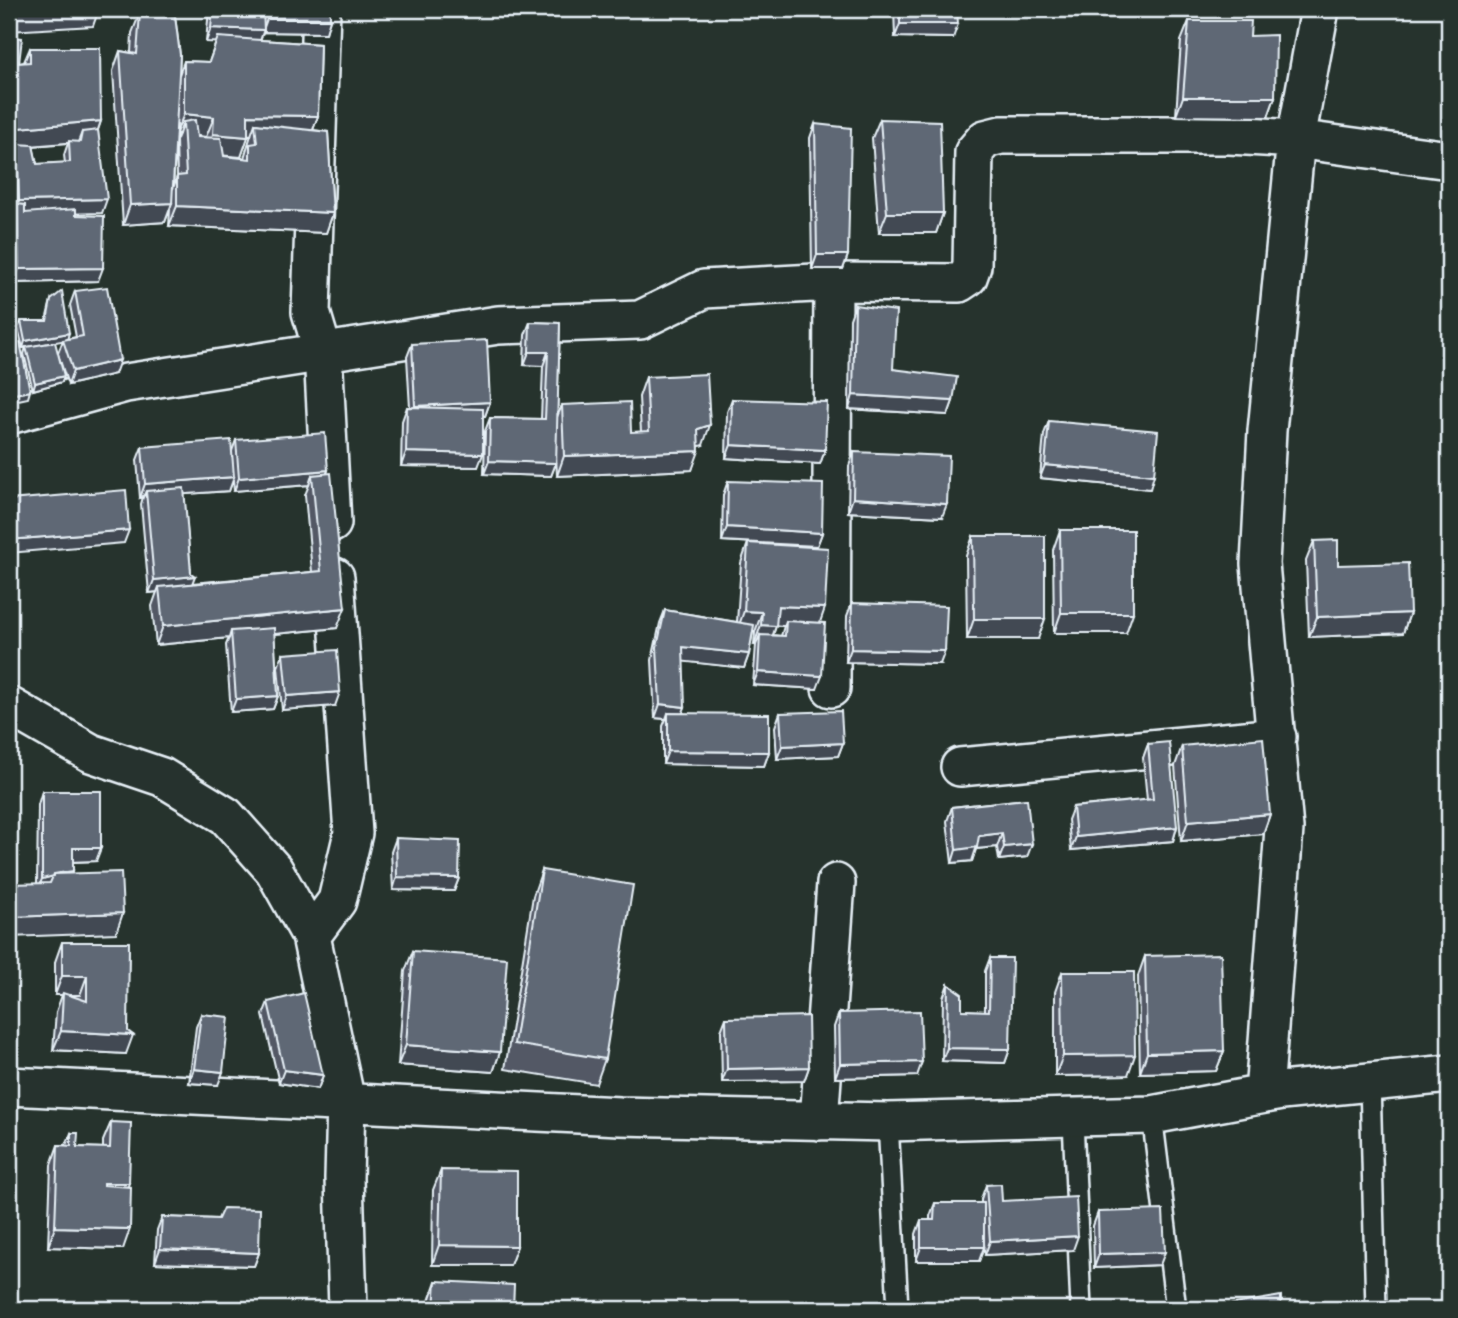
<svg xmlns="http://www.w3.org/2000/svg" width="1458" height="1318" viewBox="0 0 1458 1318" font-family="Sriracha,sans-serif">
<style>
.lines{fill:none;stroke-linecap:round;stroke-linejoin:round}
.service-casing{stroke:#e8f1f8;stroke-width:24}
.minor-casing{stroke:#e8f1f8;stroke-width:42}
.service{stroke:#26332d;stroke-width:19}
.minor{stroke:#26332d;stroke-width:37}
.wall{fill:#525965;stroke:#e8f1f8;stroke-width:2;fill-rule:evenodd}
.shaded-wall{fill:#424952;stroke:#e8f1f8;stroke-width:2}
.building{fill:#5f6875;stroke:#e8f1f8;stroke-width:2}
</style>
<rect width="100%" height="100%" fill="#26332d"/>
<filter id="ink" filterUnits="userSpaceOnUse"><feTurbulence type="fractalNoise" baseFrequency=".0143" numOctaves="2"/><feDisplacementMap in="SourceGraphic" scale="14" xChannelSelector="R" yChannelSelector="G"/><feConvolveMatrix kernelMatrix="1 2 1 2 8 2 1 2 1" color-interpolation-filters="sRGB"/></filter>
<g filter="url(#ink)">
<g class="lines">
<g class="service-casing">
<path id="service" d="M1370,1081L1376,1309
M1152,1115L1176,1309
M1073,1119L1081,1309
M888,1122L898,1309"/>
</g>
<g class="minor-casing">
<path id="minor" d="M321,9L311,312L323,352L332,523
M9,415L126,383L498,325L640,320L704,289L833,282L959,283L968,277L972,266L974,152L985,139L1001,135H1230L1296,139L1449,160
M831,688L833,282
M9,706L91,753L162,777L226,816L274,870L311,936L346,1102L344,1178L348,1309
M960,767L1277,737
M311,936L337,901L353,833L335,577
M9,1086L620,1116L888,1122L1152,1115L1281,1091L1449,1074
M1264,1094L1284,829L1260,564L1267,431L1296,139L1320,9
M819,1121L836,883"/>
</g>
<use href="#service" class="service"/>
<use href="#minor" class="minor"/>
</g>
<path class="wall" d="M209,9H330V19L326,33L263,32L260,40L320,44L318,116L313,130L328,132L333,213L326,233L169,226L170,209L165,222L123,225L113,71L120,51L131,53L132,33L140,13L175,16L180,55L179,75L184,61L209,62L216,42H206ZM177,123L176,133L179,134L176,141L177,176L173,189ZM248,135H251L244,158L224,156L241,157Z
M894,9H957L953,38L895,37Z
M1189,21L1250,36L1275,97L1268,117L1176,116L1181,41Z
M12,37L19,63L24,62L30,48L101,121L98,130L102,213H76L98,281L14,283L12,218L14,212L12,158L16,147H10L9,120V45ZM68,143L64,155L65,163L37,164L33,146Z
M880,119L943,213L936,233H879L872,138Z
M815,124L848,255L843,269H812L810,138Z
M75,291L115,374L68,385L58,354L62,382L33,390L24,354L26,347L58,353L63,340L23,348L18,328L21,321H46L51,300L67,339L76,337L70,305Z
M855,305L893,369L953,401L948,415L849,409L850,319Z
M530,322L560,323L557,417L562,405L631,432H641L639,397L646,377L703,445L699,446L692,470L557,476L556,454V463L551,476L484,474L485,431L490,418L541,419L543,366L524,365L525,335Z
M412,344L490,402L485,416H483L478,467L401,466L402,421L407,407L410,408L407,357Z
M732,399L825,450L820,464L726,458L727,412Z
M1049,421L1150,489L1040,478L1044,434Z
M236,440L328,470L327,474L337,628L274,634L278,696L273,709L231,712L226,645L229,638L156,645L152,606L157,592L149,593L141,504L143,497L140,498L137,460L142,447L232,451ZM233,480L234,491L309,485L305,495L312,572L192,583L184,494L229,491Z
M854,452L942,517L848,512L849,466Z
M728,481L822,533L817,546L722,541L723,495Z
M1060,530L1126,633H1054L1053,550Z
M973,536L1038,639H967L966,556Z
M1314,541L1338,565L1410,613L1403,633L1309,637L1306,561Z
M748,543L820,623L817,689L753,685L756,645H754L755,632L753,631L749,654L744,668L683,661V713L769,752L764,766L663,764V726L666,719L655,718L652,660L660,623L665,610L737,622L741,563ZM776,626H784L781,636L773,635Z
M852,603L940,664L846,662L847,616Z
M283,654L335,706L282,710L278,667Z
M780,713L843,743L838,756L777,759L775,727Z
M1148,744L1177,827L1173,841L1071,850L1068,820L1073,807L1147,800L1143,758Z
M1182,746L1270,814L1263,834L1181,841L1175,766Z
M42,791L96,861L73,862L72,874L116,933L37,883L38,805Z
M1027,799V857L999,860L997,847L976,849L972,861L952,863L947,821L952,807Z
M396,838L459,878L454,891L393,890L391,852Z
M542,870L605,1059L596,1084L505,1069L533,896Z
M62,942H129L126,1054L53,1050L56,1012L62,995H55V962Z
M413,951L500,1052L493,1072L398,1065L405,971Z
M1145,956L1224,1051L1216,1071L1140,1073L1138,976Z
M990,958L1010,1049L1005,1063L942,1061L943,998L948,984L962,1010L985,1011V971Z
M1062,972L1128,1075L1055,1076V992Z
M268,1002L323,1075L318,1089L279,1083L263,1015Z
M839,1013L917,1076L835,1078L834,1027Z
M201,1014L218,1085L189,1083L196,1027Z
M726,1018L809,1067L804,1081L722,1082L721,1031Z
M111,1122L128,1187L123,1249L48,1247L51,1165L58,1145H66L71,1133L77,1147L103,1148V1141Z
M441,1170L517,1246L510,1265H432L433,1190Z
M986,1185L1002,1201L1073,1250L985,1255L984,1243V1247L979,1261H916V1234L921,1220H930V1216L935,1203H981V1199Z
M1098,1212L1160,1265L1094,1268L1093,1226Z
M162,1217L218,1219L259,1253L254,1266L155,1263L157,1230Z
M436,1281L513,1309H428L429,1301Z"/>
<path class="shaded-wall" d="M9,9H99L93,26L9,31Z
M267,19H330L326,33L263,32L259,44L206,42L211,28L263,30Z
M900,24H958L953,38L895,37Z
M1183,97H1275L1268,117L1176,116Z
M184,114L214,117L206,137L184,134L183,122L179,134L176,133Z
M248,115L318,116L311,135L255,124L251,135L241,134Z
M101,121L94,141L82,132L78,142L17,147V144L16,147H10L18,128Z
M213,134L248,137L241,157L206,154Z
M107,199L102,213L17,215V207L19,201Z
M172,203L165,222L123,225L130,205Z
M177,206L333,213L326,233L169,226Z
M887,213H943L936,233H879Z
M817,255H848L843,269H812Z
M103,268L98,281L14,283L19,269Z
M69,333L67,340L23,348L25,341Z
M529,352H548L543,366L524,365Z
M120,360L115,374L68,385L73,371Z
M64,376L62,382L33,390L35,383Z
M30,391L28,398L9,402V395Z
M853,395L953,401L948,415L849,409Z
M490,402L485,416L410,419L415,406Z
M710,425L703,445L691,449L698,429Z
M731,445L825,450L820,464L726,458Z
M699,451L692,470L557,476L564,456Z
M406,452L483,454L478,467L401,466Z
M489,461L556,463L551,476L484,474Z
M1045,465L1154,475L1150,489L1040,478Z
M328,470L323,484L312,475L309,485L234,491L239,478Z
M234,477L229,491L146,497V491L143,497L140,498L145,484Z
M853,498L947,504L942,517L848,512Z
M727,527L822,533L817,546L722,541Z
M129,530L124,543L9,553V540Z
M195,576L190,589L159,587L157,592L149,593L154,580Z
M778,606L825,608L818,628L786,621L784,626L771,625Z
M345,608L337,628L232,638L231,631L229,638L156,645L163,626Z
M744,611L762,612L755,632L737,631Z
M1061,613H1133L1126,633H1054Z
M1410,613L1403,633L1309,637L1317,617Z
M974,619H1045L1038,639H967Z
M761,625L776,626L769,646L760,635L756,645H754Z
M683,647L749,654L744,668L678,661Z
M851,649L945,651L940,664L846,662Z
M758,672L822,676L817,689L753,685Z
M340,692L335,706L282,710L287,696Z
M278,696L273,709L231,712L236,699Z
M660,704L685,707L680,720L668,713L666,719L655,718Z
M843,743L838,756L777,759L782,746Z
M668,751L769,752L764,766L663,764Z
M1270,814L1263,834L1181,841L1188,821Z
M1177,827L1173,841L1071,850L1076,837Z
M1002,833L997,847L976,849L972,861L952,863L956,850L979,836Z
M1032,844L1027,857L999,860L1004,847Z
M73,848H101L96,861L69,862Z
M73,871L68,884L37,892L42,879Z
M397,877L459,878L454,891L393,890Z
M123,913L116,933L9,937V917Z
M62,976H87L80,995H63V993L62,995H55Z
M61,1031L133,1035L126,1054L53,1050Z
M406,1045L500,1052L493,1072L398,1065Z
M947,1048L1010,1049L1005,1063L942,1061Z
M1224,1051L1216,1071L1140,1073L1147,1053Z
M1135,1055L1128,1075L1055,1076L1063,1056Z
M922,1062L917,1076L835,1078L840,1064Z
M809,1067L804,1081L722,1082L727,1069Z
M194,1069L223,1072L218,1085L189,1083Z
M284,1070L323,1075L318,1089L279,1083Z
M104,1183H129L122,1203L97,1202Z
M55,1227L130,1229L123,1249L48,1247Z
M1078,1236L1073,1250L985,1255L990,1241Z
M439,1245L517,1246L510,1265H432Z
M921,1247H984L979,1261H916Z
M160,1249L259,1253L254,1266L155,1263Z
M1165,1252L1160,1265L1094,1268L1099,1254Z"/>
<path class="building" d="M213,9H263L264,30L211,28Z
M266,9H330V19H267Z
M900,9H957L958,24H900Z
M140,13L175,16L180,55L172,203L130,205L120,51L137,54Z
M1189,21H1251L1250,36L1276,35L1275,97H1183Z
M12,37L22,38L19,63L30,62V48H100L101,121L18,128Z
M218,37L320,44L318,116L248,115V137L213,134L214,117L184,114V61L209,62Z
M880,119L940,121L943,213H887Z
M195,120L197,137L221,138L224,156L250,159V144L257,143L255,124L328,132L333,213L177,206V176L186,175L183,122Z
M815,124L851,128L848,255H817Z
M98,130L107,199L19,201L17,144L33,145L37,164L70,162L69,141L80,142L82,132Z
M17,204L25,205V213L76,209V215L104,216L103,268L19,269Z
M107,287L120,360L73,371L63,340L83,336L75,291Z
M62,291L69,333L25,341L21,321H47L51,300Z
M855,305L896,311L893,369L957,377L953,401L853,395Z
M530,322L560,323L556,463L489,461L490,418L545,419L548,352H529Z
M487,340L490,402L415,406L412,344Z
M20,342L30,391L9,395V343Z
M55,342L64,376L35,383L26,347Z
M707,374L710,425L698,429L699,451L564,456L562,405L630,402L631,432L649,431L646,377Z
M732,399L827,402L825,450L731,445Z
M407,407L483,409V454L406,452Z
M1049,421L1158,431L1154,475L1045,465Z
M325,433L328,470L239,478L236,440Z
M231,440L234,477L145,484L142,447Z
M854,452L949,456L947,504L853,498Z
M331,473L345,608L163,626L159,587L321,571L312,475Z
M728,481L823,484L822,533L727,527Z
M184,488L191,573L195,576L154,580L146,491Z
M126,490L129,530L9,540V500Z
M1060,530H1133V613H1061Z
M973,536H1045V619H974Z
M1338,540V565L1408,563L1410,613L1317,617L1314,541Z
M748,543L828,548L825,608L778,606L776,626L761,625L762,612L744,611Z
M852,603L947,606L945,651L851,649Z
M665,610L754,625L749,654L683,647L685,707L660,704L657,647Z
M786,621L825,623L822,676L758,672L760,635L785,636Z
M274,628L278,696L236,699L231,631Z
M337,650L340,692L287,696L283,654Z
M841,711L843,743L782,746L780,713Z
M668,713L769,714V752L668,751Z
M1263,738L1270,814L1188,821L1182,746Z
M1169,742L1177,827L1076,837L1073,807L1153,799L1148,744Z
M42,791H101V848H73V871L54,874V876L42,879Z
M1027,799L1032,844L1004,847L1002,833L979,836L977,847L956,850L952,807Z
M396,838L460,841L459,878L397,877Z
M542,870L633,885L605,1059L514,1044Z
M121,872L123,913L9,917V884L50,883L54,874Z
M62,942H129L128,1031L133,1035L61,1031L63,993L87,1001V976H62Z
M413,951L507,958L500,1052L406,1045Z
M1221,954L1224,1051L1147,1053L1145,956Z
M990,958H1012L1010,1049L947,1048L948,984L962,994V1010L989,1011Z
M1062,972H1134L1135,1055L1063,1056Z
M304,993L323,1075L284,1070L268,1002Z
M920,1011L922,1062L840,1064L839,1013Z
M201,1014L229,1017L223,1072L194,1069Z
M808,1016L809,1067L727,1069L726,1018Z
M111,1122L131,1123L129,1183H104V1185L131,1187L130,1229L55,1227L58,1145L71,1146V1133H78L77,1147L110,1148Z
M441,1170L517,1171V1246L439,1245Z
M1001,1184L1002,1201L1076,1197L1078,1236L990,1241L986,1185Z
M935,1203H984V1247H921V1220H934Z
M223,1208L260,1209L259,1253L160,1249L162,1217L218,1219Z
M1163,1210L1165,1252L1099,1254L1098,1212Z
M436,1281L514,1285L513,1309H434Z
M1281,1296V1309H1204Z"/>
</g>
<rect width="1458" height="1318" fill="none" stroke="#26332d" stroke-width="35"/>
<rect x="18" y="18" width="1423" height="1283" fill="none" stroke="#e8f1f8" stroke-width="2.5" filter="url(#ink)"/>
</svg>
